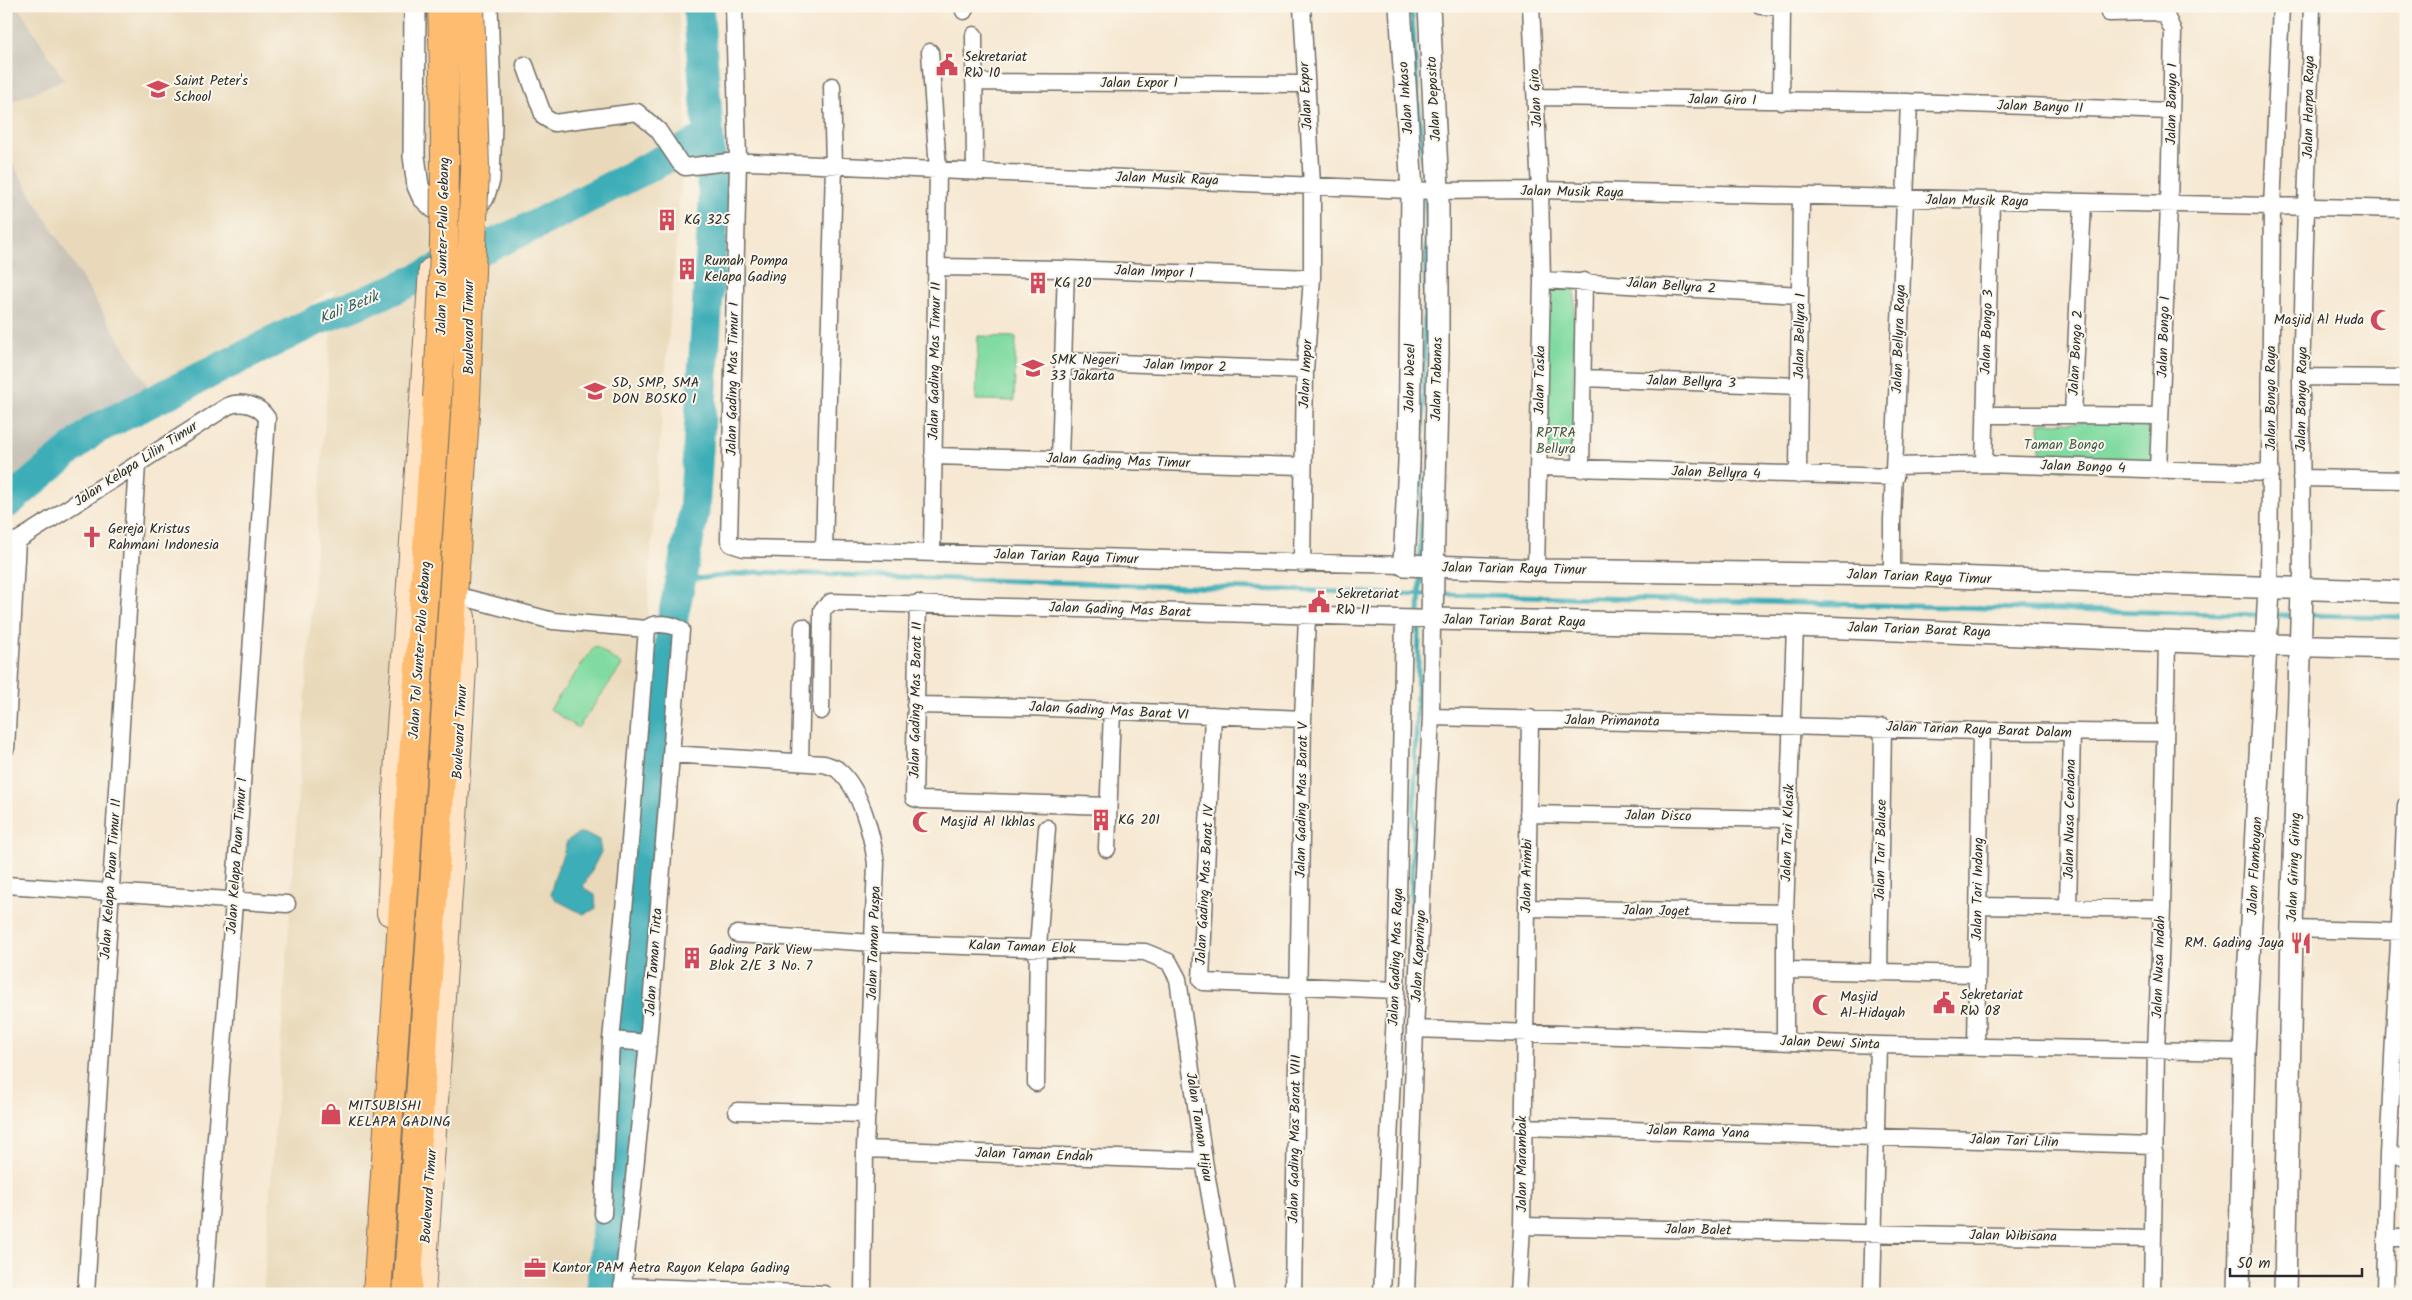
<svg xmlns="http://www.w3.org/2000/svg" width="2412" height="1300" viewBox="0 0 2412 1300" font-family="Kalam,sans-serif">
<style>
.built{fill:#e9d9ba}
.industrial{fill:#c9c3b8}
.green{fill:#81dba0;stroke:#568366}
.water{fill:#3eaeb7;stroke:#346c71}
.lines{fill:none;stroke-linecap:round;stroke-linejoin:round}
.stream{stroke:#3eaeb7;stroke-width:5}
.river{stroke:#3eaeb7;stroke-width:31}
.minor-casing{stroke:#726d65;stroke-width:19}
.tertiary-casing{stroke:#726d65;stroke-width:24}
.secondary-casing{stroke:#726d65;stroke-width:26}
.motorway-casing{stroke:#726d65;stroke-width:30}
.minor{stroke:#fff;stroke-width:16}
.tertiary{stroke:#fff;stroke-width:21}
.secondary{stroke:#fee4c5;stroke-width:24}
.motorway{stroke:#fdbc6f;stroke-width:28}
.motorway-bridge-casing{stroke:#726d65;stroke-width:30;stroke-linecap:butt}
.motorway-bridge{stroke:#fdbc6f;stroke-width:28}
.labels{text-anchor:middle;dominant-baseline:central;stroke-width:4;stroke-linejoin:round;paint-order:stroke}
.poi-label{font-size:14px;fill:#2b2b2b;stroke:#fbf7ec;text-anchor:start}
.street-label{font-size:14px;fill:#2b2b2b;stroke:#fbf7ec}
.park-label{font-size:14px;fill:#405748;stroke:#fbf7ec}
.water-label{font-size:15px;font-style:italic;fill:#335f63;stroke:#fbf7ec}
</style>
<rect width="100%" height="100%" fill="#fbf7ec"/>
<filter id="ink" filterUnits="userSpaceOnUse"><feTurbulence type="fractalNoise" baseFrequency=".02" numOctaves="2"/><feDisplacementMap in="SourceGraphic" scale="10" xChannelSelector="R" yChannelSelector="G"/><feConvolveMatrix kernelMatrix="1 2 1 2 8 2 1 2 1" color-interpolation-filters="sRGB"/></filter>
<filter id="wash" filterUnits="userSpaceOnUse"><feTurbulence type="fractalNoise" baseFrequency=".0096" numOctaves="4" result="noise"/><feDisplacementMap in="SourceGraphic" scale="20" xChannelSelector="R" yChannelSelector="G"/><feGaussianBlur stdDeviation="1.12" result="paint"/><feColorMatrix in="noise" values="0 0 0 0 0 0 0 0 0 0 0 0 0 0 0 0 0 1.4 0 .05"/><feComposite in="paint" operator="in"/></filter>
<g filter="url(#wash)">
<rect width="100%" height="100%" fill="#f6e8d2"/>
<path class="built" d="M18,6H678L686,119L649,578L623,1294H263L334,289L157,401L6,153V104L63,80Z"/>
<path class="industrial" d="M6,6H18L64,80L6,104Z
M6,153L157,401L6,492Z"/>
<path class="green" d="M1547,286L1575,288L1573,460L1539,457Z
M978,336L1016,337L1014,401L976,400Z
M2158,420L2155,466L2041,470L2039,423Z
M595,646L622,665L578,728L550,709Z"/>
<path class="water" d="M579,833L588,834L599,840L601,852L583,887L595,895L596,909L583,914L556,900L551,894C553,875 563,859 567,841Z"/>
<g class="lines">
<path class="stream" d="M1411,6L1427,220L1420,561
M680,581L756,572L1428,595
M1437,594L2263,615
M2271,615H2295
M2306,615L2406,617
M1419,616L1420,572
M1409,993L1419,630"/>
<path class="river" d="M6,504L94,430L317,320L390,291L533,226L708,137
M602,1294L603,1265L673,617L694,512L714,203L698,6"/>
</g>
</g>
<g filter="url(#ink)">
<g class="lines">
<g class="minor-casing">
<path id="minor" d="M734,6L738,161L729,540L731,544L744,548L824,550L1404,565
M1531,6L1540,190L1542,280L1536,570
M1761,6L1782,7
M964,11L966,6
M2109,13L2156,12L2166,16L2173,31L2169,205L2158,470
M974,35L975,171
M930,52L938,170L932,553
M525,65L544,117L554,123L637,112L658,130L680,163L685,167L728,162H750L1433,191L1540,190L2406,209
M974,82L1305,84
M1536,97L1909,102L2171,111
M1781,102L1782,6
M937,267L1066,269L1312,278
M1542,280L1800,295
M1064,361L1305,370
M2301,377L2406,378
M1583,378L1799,386
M1985,415H2073L2083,203
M2073,415L2160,416
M933,456L1303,466
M1060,459L1066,269
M1984,464L1991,201
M1895,466L1984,464L2271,473
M1538,467L1895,477
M1581,469L1584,281
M1798,475L1801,197
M2301,478L2406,480
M6,548L228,406C241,400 259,405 267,418L234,902L204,1294
M824,550L834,166L832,86
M1302,564L1305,370L1312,278V185L1302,6
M1892,575V520L1909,102
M2269,589L2272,207L2281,6
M2302,590L2301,377L2312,6
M463,597L553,621L647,629C653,621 673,624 681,630L648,1043L622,1294
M918,603L914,798L922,800L1108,806
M647,629L627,879L611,1040L648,1043
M915,705L1027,707L1303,719
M821,711L822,610L831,602L1432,619L1431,717L1415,1029L1406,1294
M1213,715L1201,980L1203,982L1396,990
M1431,717L1981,731L2165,733
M6,748L17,540
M671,754L824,764C829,766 835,767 838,770C861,789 872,835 876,863L865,1149L863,1294
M800,762L803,627
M1528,814L1788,819
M1107,849L1112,710
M6,885L287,904
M1978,906L2162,909
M2068,906L2072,732
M1527,908L1785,913
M2292,929L2406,932
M737,934L874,943L1145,952L1169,962L1178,979L1204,1161L1227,1294
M1785,970L1976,974
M1879,973L1883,727
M1415,1029L1878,1045L2244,1052
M1785,1040V913L1795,626
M1976,1046L1981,731
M1036,1083L1038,947L1047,828
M737,1111L867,1114
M1522,1127L2154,1145
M865,1149L1204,1161
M2388,1155L2406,1156
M603,1214L611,1040
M1522,1226L2152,1239
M2386,1238H2406
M622,1286L824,1294
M86,1294L137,464
M1293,1294L1303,719L1307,616
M1382,1294L1396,990L1404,620
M1518,1294L1522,1226L1530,718
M1872,1294L1878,1045
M2152,1294L2156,1050L2162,909L2167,640
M2385,1294L2388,1155L2406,805"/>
</g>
<g class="tertiary-casing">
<path id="tertiary" d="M415,6L414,156L418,186L423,197L437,210
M1400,6L1412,190L1409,462L1404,565L1536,570L1892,575L2406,592
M1429,6L1438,191V352L1432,619L1795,626L2267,645L2406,648
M475,206L483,198L489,180L491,124L487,6
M2239,1294L2244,1052L2269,589
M2285,1294L2292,929L2302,590"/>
</g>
<g class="secondary-casing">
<path id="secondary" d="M389,913L397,756L431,270
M423,1294L457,788L464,667L463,617"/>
</g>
<g class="motorway-casing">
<path id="motorway" d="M377,1294L437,398
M407,1294L466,400"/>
</g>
<use href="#minor" class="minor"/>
<use href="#tertiary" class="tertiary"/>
<use href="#secondary" class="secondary"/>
<use href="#motorway" class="motorway"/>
<g class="motorway-bridge-casing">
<path id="motorway-bridge" d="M437,398C446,267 447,137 442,6
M466,400L475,168L470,6"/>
</g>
<use href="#motorway-bridge" class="motorway-bridge"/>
</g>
</g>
<defs>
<g id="civic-bare" transform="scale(1.725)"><path d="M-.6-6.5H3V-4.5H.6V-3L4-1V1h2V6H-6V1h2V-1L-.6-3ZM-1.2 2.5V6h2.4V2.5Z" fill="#d1495b" stroke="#fbf7ec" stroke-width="2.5" paint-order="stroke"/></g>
<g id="school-bare" transform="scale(1.725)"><path d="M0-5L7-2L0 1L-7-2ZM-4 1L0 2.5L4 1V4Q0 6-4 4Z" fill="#d1495b" stroke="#fbf7ec" stroke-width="2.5" paint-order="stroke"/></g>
<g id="building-bare" transform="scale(1.725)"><path d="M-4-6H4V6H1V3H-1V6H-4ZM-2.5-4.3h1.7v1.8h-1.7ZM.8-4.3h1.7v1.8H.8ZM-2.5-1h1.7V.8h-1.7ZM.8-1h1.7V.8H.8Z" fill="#d1495b" stroke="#fbf7ec" stroke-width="2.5" paint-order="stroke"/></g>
<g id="mosque-bare" transform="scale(1.725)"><path d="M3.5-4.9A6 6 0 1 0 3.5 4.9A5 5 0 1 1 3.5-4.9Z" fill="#d1495b" stroke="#fbf7ec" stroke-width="2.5" paint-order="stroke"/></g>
<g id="church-bare" transform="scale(1.725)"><path d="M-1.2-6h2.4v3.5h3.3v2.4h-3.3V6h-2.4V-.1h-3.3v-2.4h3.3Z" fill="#d1495b" stroke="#fbf7ec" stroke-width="2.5" paint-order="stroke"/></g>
<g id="restaurant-bare" transform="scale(1.725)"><path d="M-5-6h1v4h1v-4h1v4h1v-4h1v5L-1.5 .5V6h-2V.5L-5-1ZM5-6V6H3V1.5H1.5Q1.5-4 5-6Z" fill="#d1495b" stroke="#fbf7ec" stroke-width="2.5" paint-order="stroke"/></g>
<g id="shop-bare" transform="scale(1.725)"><path d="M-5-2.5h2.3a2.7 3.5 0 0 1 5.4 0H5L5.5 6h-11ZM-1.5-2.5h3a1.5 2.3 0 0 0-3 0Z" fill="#d1495b" stroke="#fbf7ec" stroke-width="2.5" paint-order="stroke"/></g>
<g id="office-bare" transform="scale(1.725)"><path d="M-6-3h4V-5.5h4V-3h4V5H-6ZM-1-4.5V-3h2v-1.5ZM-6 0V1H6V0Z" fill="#d1495b" stroke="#fbf7ec" stroke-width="2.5" paint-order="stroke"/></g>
</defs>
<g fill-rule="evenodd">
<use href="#civic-bare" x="947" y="65"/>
<use href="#school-bare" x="158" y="89"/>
<use href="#building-bare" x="667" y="220"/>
<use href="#building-bare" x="687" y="269"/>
<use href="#building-bare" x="1038" y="283"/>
<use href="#mosque-bare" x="2381" y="320"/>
<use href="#school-bare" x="1033" y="368"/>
<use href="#school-bare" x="595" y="391"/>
<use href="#church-bare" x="92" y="537"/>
<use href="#civic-bare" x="1319" y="602"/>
<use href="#building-bare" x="1101" y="820"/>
<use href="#mosque-bare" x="923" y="822"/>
<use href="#restaurant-bare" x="2301" y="943"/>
<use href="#building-bare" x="692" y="958"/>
<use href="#civic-bare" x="1944" y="1003"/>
<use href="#mosque-bare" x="1823" y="1005"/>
<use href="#shop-bare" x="331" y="1114"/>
<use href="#office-bare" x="535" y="1268"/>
</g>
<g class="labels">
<g class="poi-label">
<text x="964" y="57">Sekretariat<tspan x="964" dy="16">RW 10</tspan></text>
<text x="174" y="81">Saint Peter's<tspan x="174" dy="16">School</tspan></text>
<text x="684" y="220">KG 325</text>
<text x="704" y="261">Rumah Pompa<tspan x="704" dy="16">Kelapa Gading</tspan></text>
<text x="1054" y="283">KG 20</text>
<text x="2364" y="320" text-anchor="end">Masjid Al Huda</text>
<text x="1050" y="360">SMK Negeri<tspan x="1050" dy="16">33 Jakarta</tspan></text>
<text x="612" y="383">SD, SMP, SMA<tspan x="612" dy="16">DON BOSKO I</tspan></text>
<text x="108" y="529">Gereja Kristus<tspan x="108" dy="16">Rahmani Indonesia</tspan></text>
<text x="1336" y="594">Sekretariat<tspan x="1336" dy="16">RW 11</tspan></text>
<text x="1118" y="820">KG 201</text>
<text x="940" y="822">Masjid Al Ikhlas</text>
<text x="2284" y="943" text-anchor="end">RM. Gading Jaya</text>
<text x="709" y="950">Gading Park View<tspan x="709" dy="16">Blok Z/E 3 No. 7</tspan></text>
<text x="1960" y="995">Sekretariat<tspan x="1960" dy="16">RW 08</tspan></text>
<text x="1840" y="997">Masjid<tspan x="1840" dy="16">Al-Hidayah</tspan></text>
<text x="348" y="1106">MITSUBISHI<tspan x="348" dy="16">KELAPA GADING</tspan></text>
<text x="552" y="1268">Kantor PAM Aetra Rayon Kelapa Gading</text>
</g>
<g class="street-label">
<text x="1139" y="83">Jalan Expor 1</text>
<text transform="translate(1306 96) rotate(-93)">Jalan Expor</text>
<text transform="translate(1406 98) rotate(-94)">Jalan Inkaso</text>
<text transform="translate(1536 98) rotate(-93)">Jalan Giro</text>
<text transform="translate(1434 99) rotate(-93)">Jalan Deposito</text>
<text transform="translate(1722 100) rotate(1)">Jalan Giro I</text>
<text transform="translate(2172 104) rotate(-89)">Jalan Banyo I</text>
<text transform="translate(2040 107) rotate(2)">Jalan Banyo II</text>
<text transform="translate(2309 107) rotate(-89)">Jalan Harpa Raya</text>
<text transform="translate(1167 179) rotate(2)">Jalan Musik Raya</text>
<text transform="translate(1572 192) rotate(1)">Jalan Musik Raya</text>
<text transform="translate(1977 201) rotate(1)">Jalan Musik Raya</text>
<text transform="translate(443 246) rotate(-89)">Jalan Tol Sunter–Pulo Gebang</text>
<text transform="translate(1154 272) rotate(2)">Jalan Impor 1</text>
<text transform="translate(1671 286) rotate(4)">Jalan Bellyra 2</text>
<text transform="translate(469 327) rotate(-90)">Boulevard Timur</text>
<text transform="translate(1987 332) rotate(-88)">Jalan Bongo 3</text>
<text transform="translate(1800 336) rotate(-89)">Jalan Bellyra 1</text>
<text transform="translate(2164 337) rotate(-88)">Jalan Bongo 1</text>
<text transform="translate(1899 339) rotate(-88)">Jalan Bellyra Raya</text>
<text transform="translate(2076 353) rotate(-87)">Jalan Bongo 2</text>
<text transform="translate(935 361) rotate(-89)">Jalan Gading Mas Timur II</text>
<text transform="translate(1185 366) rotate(2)">Jalan Impor 2</text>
<text transform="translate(1306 374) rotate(-87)">Jalan Impor</text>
<text transform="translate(1410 378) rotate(-89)">Jalan Wesel</text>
<text transform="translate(733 379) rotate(-89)">Jalan Gading Mas Timur I</text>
<text transform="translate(1437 379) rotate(-89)">Jalan Tabanas</text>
<text transform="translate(1540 380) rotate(-89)">Jalan Taska</text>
<text transform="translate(1691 382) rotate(2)">Jalan Bellyra 3</text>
<text transform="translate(2271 398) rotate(-90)">Jalan Bongo Raya</text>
<text transform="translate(2302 399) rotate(-89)">Jalan Banyo Raya</text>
<text transform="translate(1118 461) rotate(2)">Jalan Gading Mas Timur</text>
<text transform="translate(136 464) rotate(-33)">Jalan Kelapa Lilin Timur</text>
<text transform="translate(2083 467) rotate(2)">Jalan Bongo 4</text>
<text transform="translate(1716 473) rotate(2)">Jalan Bellyra 4</text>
<text transform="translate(1066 557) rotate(2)">Jalan Tarian Raya Timur</text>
<text transform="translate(1514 569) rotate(1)">Jalan Tarian Raya Timur</text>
<text transform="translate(1919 577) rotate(2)">Jalan Tarian Raya Timur</text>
<text transform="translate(1120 610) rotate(2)">Jalan Gading Mas Barat</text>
<text transform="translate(1514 621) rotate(1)">Jalan Tarian Barat Raya</text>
<text transform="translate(1919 630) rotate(2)">Jalan Tarian Barat Raya</text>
<text transform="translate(420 650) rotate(-86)">Jalan Tol Sunter–Pulo Gebang</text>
<text transform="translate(916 700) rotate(-89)">Jalan Gading Mas Barat II</text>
<text transform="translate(1109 711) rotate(3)">Jalan Gading Mas Barat VI</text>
<text transform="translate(1612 721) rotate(1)">Jalan Primanota</text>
<text transform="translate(1979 730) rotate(2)">Jalan Tarian Raya Barat Dalam</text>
<text transform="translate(460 732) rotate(-87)">Boulevard Timur</text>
<text transform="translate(1302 800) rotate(-89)">Jalan Gading Mas Barat V</text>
<text transform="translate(1658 816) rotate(1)">Jalan Disco</text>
<text transform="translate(2070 819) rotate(-89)">Jalan Nusa Cendana</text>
<text transform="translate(1788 833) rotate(-88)">Jalan Tari Klasik</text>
<text transform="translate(1881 850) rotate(-89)">Jalan Tari Baluse</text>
<text transform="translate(237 856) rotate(-86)">Jalan Kelapa Puan Timur I</text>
<text transform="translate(2255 866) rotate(-87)">Jalan Flamboyan</text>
<text transform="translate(2294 867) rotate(-88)">Jalan Giring Giring</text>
<text transform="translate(1527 876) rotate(-89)">Jalan Arimbi</text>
<text transform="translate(111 879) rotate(-86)">Jalan Kelapa Puan Timur II</text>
<text transform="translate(1205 885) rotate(-87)">Jalan Gading Mas Barat IV</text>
<text transform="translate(1978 889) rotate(-89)">Jalan Tari Indang</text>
<text transform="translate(1656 911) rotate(1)">Jalan Joget</text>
<text transform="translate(874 943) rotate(-88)">Jalan Taman Puspa</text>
<text transform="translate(1022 947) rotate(2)">Kalan Taman Elok</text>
<text transform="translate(1419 956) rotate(-87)">Jalan Kaparinyo</text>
<text transform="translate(1396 957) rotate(-88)">Jalan Gading Mas Raya</text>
<text transform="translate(654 962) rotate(-86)">Jalan Taman Tirta</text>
<text transform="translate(2159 967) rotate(-88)">Jalan Nusa Indah</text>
<text transform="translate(1830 1043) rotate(2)">Jalan Dewi Sinta</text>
<text transform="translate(1199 1127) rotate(81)">Jalan Taman Hijau</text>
<text transform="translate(1698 1132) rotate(2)">Jalan Rama Yana</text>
<text transform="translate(1295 1139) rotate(-89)">Jalan Gading Mas Barat VIII</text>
<text transform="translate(2014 1141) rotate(2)">Jalan Tari Lilin</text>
<text transform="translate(1034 1155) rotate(2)">Jalan Taman Endah</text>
<text transform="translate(1522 1164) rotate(-90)">Jalan Marambak</text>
<text transform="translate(429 1196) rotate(-86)">Boulevard Timur</text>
<text transform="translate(1698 1230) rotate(1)">Jalan Balet</text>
<text transform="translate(2013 1236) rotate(1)">Jalan Wibisana</text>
</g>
<g class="park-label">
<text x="1556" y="433">RPTRA<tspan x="1556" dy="16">Bellyra</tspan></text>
<text x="2064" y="445">Taman Bongo</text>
</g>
<g class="water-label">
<text transform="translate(349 308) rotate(-22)">Kali Betik</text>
</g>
</g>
<rect width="2412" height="1300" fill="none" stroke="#fbf7ec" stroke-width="25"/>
<path d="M2230 1268v8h132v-8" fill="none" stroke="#2b2b2b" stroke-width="2.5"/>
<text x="2237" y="1268" font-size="15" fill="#2b2b2b" stroke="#fbf7ec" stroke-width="4" paint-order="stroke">50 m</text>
</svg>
